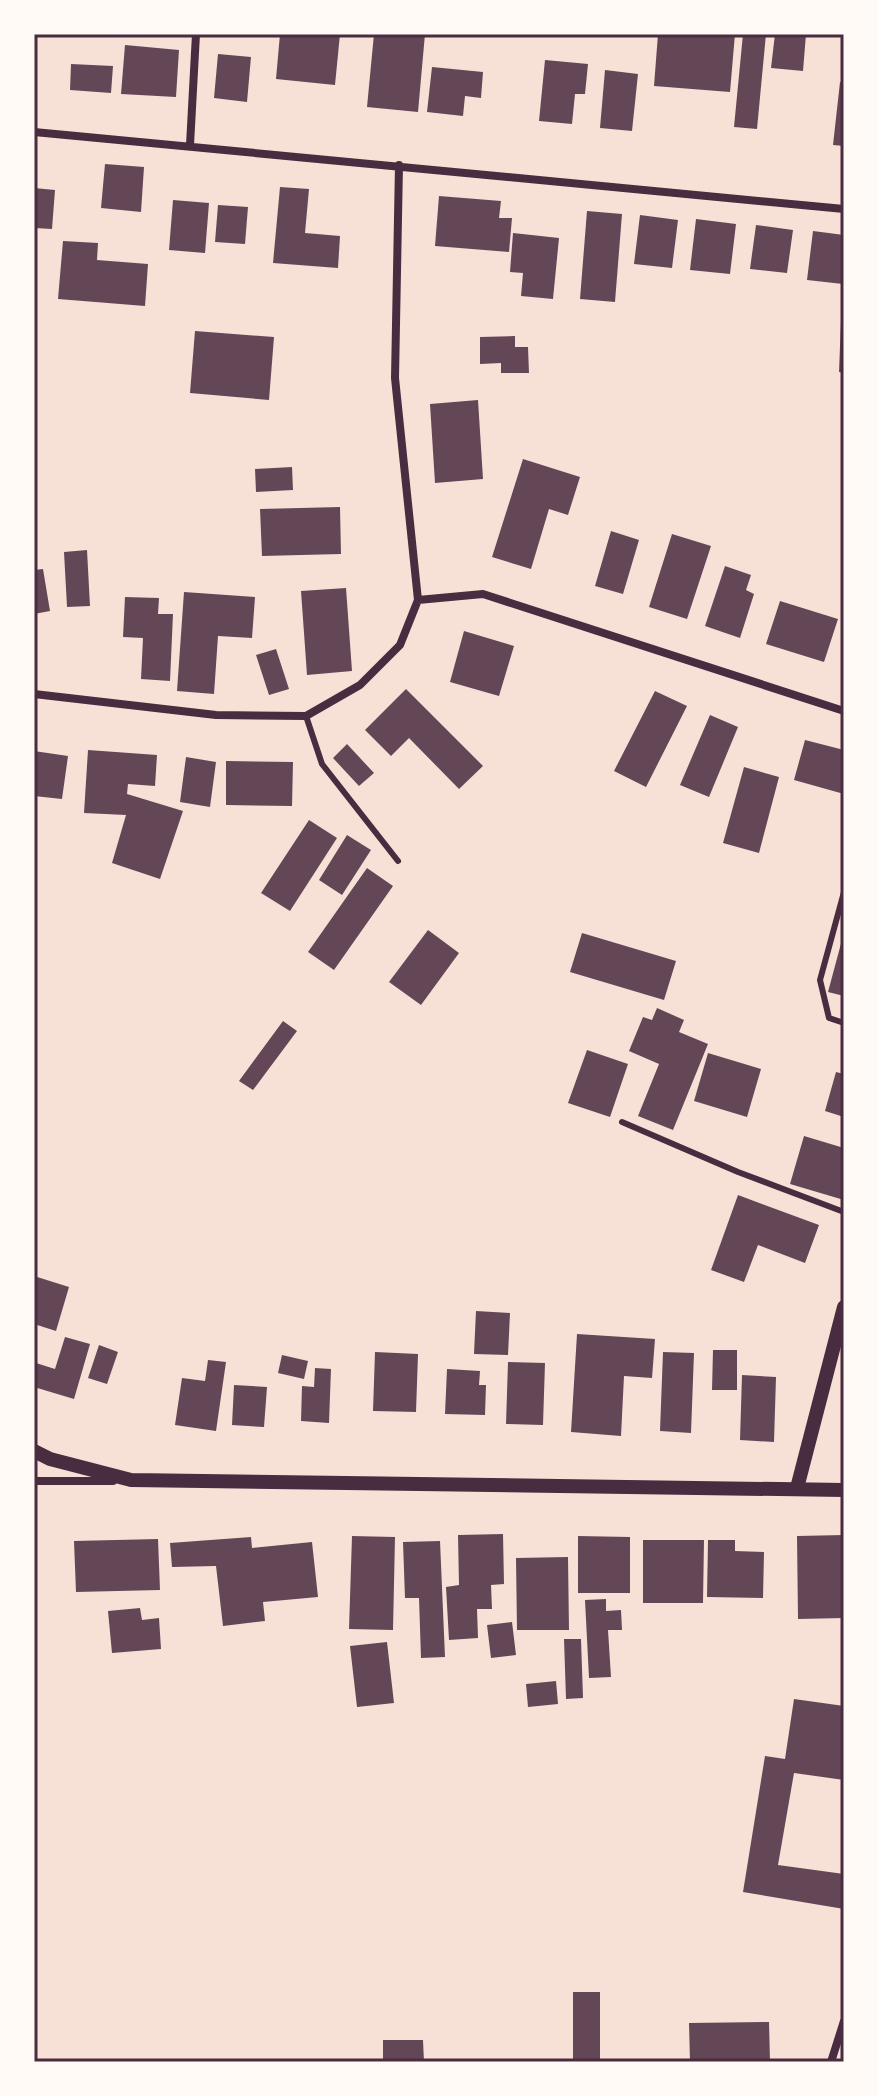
<svg xmlns="http://www.w3.org/2000/svg" width="878" height="2096" viewBox="0 0 878 2096" font-family="Commissioner,sans-serif">
<style>
.building{fill:#644757}
.lines{fill:none;stroke-linecap:round;stroke-linejoin:round}
.service{stroke:#4a2c40;stroke-width:6}
.minor{stroke:#4a2c40;stroke-width:8}
.tertiary{stroke:#4a2c40;stroke-width:14}
.neatline{fill:none;stroke:#4a2c40;stroke-width:3}
</style>
<rect width="100%" height="100%" fill="#f7e1d7"/>
<path class="building" d="M280,34H340L335,85L276,79Z
M374,34H425L418,112L367,107Z
M658,34H735L730,92L654,86Z
M743,34H766L757,129L734,127Z
M775,34H806L803,71L771,68Z
M125,45L179,50L176,97L121,94Z
M218,54L251,57L247,102L214,98Z
M545,60L588,64L585,94H575L572,124L539,121Z
M71,64L113,66L111,93L70,90Z
M432,67L483,72L481,98L465,96L463,116L427,112Z
M605,70L638,74L632,131L600,128Z
M840,82H844V146L833,145Z
M105,164L144,167L141,212L101,208Z
M280,187L309,189L305,233L340,236L338,268L273,263Z
M34,188L55,190L52,229L34,228Z
M439,196L501,201L499,218H512L509,252L435,246Z
M173,200L209,203L205,253L169,250Z
M218,205L248,207L245,244L215,242Z
M587,211L622,214L615,302L580,299Z
M640,215L678,220L672,268L634,264Z
M696,219L736,224L730,274L690,270Z
M756,225L793,230L787,273L750,269Z
M813,231L844,235L843,284L807,280Z
M513,233L559,238L553,299L521,296L523,273L510,272Z
M63,241L98,243L97,260L148,264L145,306L58,299Z
M841,320H844V373L839,372Z
M195,331L274,337L269,400L190,393Z
M515,336V347H528L529,373H501V363L480,364V337Z
M478,400L483,479L435,483L430,404Z
M523,459L580,477L568,515L549,509L531,569L492,557Z
M292,467L293,490L256,492L255,469Z
M340,507L341,554L262,556L260,509Z
M611,531L639,540L623,594L595,586Z
M672,534L711,546L687,619L649,607Z
M87,550L90,606L67,607L64,552Z
M725,566L751,575L746,590L754,594L740,638L705,626Z
M43,569L50,611L34,614V570Z
M346,588L352,671L307,675L301,591Z
M184,592L255,597L252,638L218,636L214,694L177,691Z
M125,597L159,598L158,614H173L170,681L141,679L143,638L123,637Z
M780,601L838,619L824,662L766,644Z
M464,631L514,646L499,696L450,682Z
M276,649L289,689L269,695L256,655Z
M406,689L483,766L459,789L409,738L391,756L365,730Z
M655,691L687,706L646,787L614,771Z
M710,715L738,727L709,797L680,785Z
M805,740L844,750V794L794,780Z
M347,744L374,773L359,786L333,758Z
M88,750L157,755L155,786L128,784L127,794L183,811L160,879L112,863L126,815L84,813Z
M34,751L68,756L62,799L34,796Z
M186,757L216,762L210,807L180,802Z
M226,761L293,762L292,806L226,805Z
M744,767L779,777L759,853L723,843Z
M309,820L337,838L290,911L261,893Z
M347,835L371,850L342,895L319,880Z
M367,868L393,886L334,970L308,952Z
M428,930L459,953L421,1005L389,982Z
M582,933L676,961L664,1000L570,972Z
M843,936H844V996L828,992Z
M657,1008L684,1020L679,1032L708,1044L673,1130L638,1116L659,1064L629,1051L643,1017L652,1020Z
M283,1021L297,1031L253,1090L239,1081Z
M587,1050L628,1064L610,1117L568,1103Z
M708,1053L761,1069L747,1117L694,1101Z
M836,1072L844,1074V1117L825,1111Z
M804,1136L844,1148V1200L790,1184Z
M738,1195L819,1225L805,1263L758,1245L744,1282L711,1270Z
M34,1276L69,1287L56,1331L34,1324Z
M476,1311L510,1313L508,1355L474,1354Z
M577,1334L655,1339L652,1378L624,1376L621,1436L571,1432Z
M65,1337L90,1344L74,1399L34,1387L36,1363L55,1369Z
M99,1345L118,1352L107,1384L88,1378Z
M713,1350H737V1390H712Z
M375,1352L418,1354L416,1412L373,1411Z
M663,1352L694,1353L691,1433L660,1431Z
M282,1355L308,1361L304,1379L278,1373Z
M208,1360L226,1362L216,1431L175,1425L182,1378L205,1381Z
M508,1362L545,1363L543,1425L506,1424Z
M315,1368L331,1369L329,1423L301,1421L302,1386L314,1387Z
M447,1369L480,1371L479,1385H486L485,1415L445,1414Z
M742,1375L776,1377L774,1442L740,1440Z
M234,1385L267,1387L264,1427L232,1425Z
M503,1534L504,1584L491,1585L492,1609H477L478,1638L449,1640L446,1587L459,1585L458,1535Z
M844,1535V1618L798,1619L797,1536Z
M352,1536L395,1537L393,1630L349,1629Z
M578,1536L630,1537V1593H578Z
M251,1537L252,1548L312,1542L318,1597L263,1602L265,1621L223,1626L216,1566L172,1567L170,1543Z
M158,1539L160,1590L76,1592L74,1541Z
M643,1540H704L703,1603H643Z
M708,1540H735V1551L764,1552L763,1598L707,1597Z
M440,1541L445,1657L421,1658L419,1598H405L403,1542Z
M568,1557L569,1630H517L516,1558Z
M606,1599V1611L621,1610L622,1630H608L611,1677L589,1678L585,1600Z
M140,1608L142,1620L159,1618L161,1649L112,1653L108,1611Z
M512,1622L516,1655L491,1658L487,1625Z
M564,1639H581L583,1698L566,1699Z
M387,1642L394,1703L357,1707L350,1646Z
M556,1681L558,1704L528,1707L526,1684Z
M794,1699L844,1706V1780L794,1773L778,1865L844,1874V1909L743,1892L765,1756L785,1759Z
M573,1992H600V2062H573Z
M769,2022L770,2062H690L689,2023Z
M383,2040H423L424,2062H383Z"/>
<g class="lines">
<path class="service" d="M306,716L322,764L398,861
M844,892L820,980L829,1018L844,1023
M622,1122L738,1172L844,1212"/>
<path class="minor" d="M34,132L844,209
M190,145L196,34
M399,165L395,378L418,600
M34,694L216,715L306,716L360,685L400,645L418,600L483,594L844,711
M34,1481H113
M831,2062L844,2021"/>
<path class="tertiary" d="M34,1451L50,1459L131,1480L844,1490
M797,1488L844,1307"/>
</g>
<rect width="878" height="2096" fill="none" stroke="#fffaf5" stroke-width="72"/>
<rect x="36" y="36" width="806" height="2024" class="neatline"/>
</svg>
